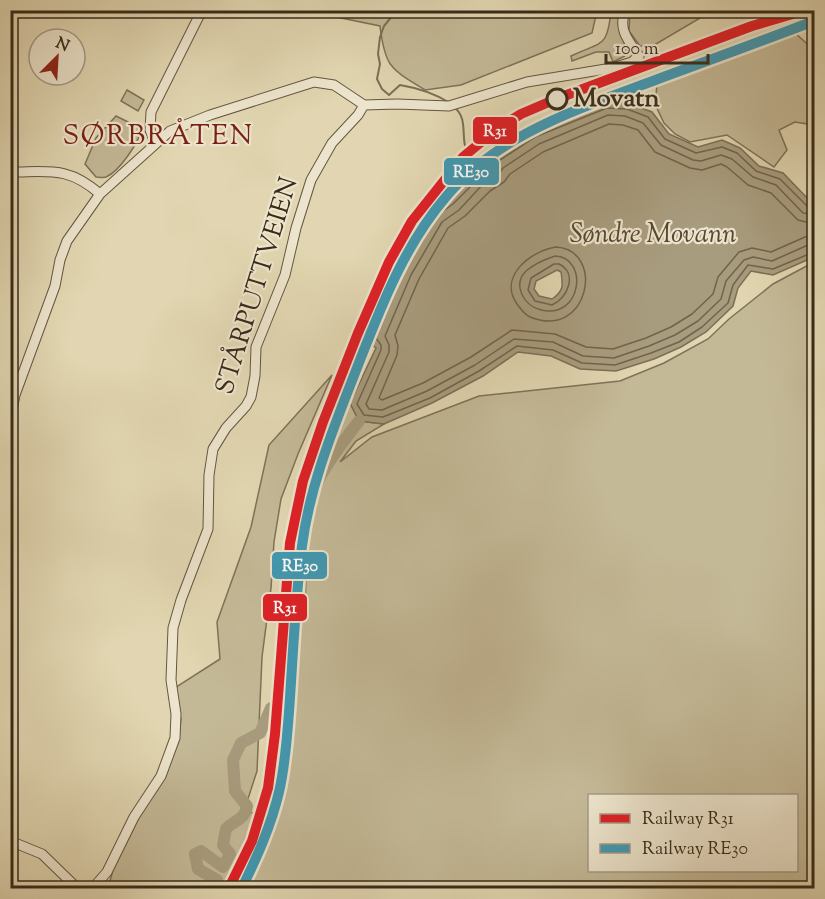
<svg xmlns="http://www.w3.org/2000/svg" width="825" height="899" viewBox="0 0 825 899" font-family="'Sorts Mill Goudy',serif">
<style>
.green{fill:#c4b997;stroke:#7e7258;stroke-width:1.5;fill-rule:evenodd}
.water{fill:#a89c7e;stroke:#7c6f56;stroke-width:1.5;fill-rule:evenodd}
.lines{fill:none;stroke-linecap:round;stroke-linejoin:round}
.shore{stroke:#70644c;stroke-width:1.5}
.stream{stroke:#7c6f56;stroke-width:2}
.river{stroke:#a89c7e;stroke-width:12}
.minor-casing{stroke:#635640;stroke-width:11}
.minor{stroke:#ece4cc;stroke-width:9}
.rail-1-casing{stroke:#ece4cc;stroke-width:15}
.rail-2-casing{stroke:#ece4cc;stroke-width:15}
.rail-1{stroke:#df2027;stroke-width:10}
.rail-2{stroke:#4199b3;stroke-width:10}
.stop-dot{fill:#ece4cc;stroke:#392b1a;stroke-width:3}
.labels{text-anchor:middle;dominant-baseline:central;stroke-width:4.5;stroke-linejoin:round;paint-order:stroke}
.stop-label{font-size:26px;font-weight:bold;fill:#392b1a;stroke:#ece4cc;text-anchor:start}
.street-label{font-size:26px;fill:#392b1a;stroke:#ece4cc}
.water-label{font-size:27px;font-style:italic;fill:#554733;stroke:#ece4cc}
.quarter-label{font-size:28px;letter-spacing:1.5px;fill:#7a1f14;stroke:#ece4cc}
.line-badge{stroke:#ece4cc;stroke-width:2}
.badge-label{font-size:16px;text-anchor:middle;font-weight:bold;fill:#fff}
</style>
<rect width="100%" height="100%" fill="#e1d6b1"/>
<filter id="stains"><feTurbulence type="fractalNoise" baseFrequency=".00333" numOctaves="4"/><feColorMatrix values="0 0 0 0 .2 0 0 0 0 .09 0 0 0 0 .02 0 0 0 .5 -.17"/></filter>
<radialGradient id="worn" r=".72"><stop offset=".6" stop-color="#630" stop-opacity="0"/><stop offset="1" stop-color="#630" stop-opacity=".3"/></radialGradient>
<path class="green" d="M307,11L597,10V11L592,33L461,85L425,90C391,69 385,68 380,26Z
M611,11H619L620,29L627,52L625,56L613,62L609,52H596L572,61L571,56C602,41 607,49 611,11Z
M630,11V10L712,11L651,47L640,46L629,31Z
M795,33L814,50V125L795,122L779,130L787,150L774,167L727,135L690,142L675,134L664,123L655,104L657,85L686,68Z
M127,90L144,100L138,111L121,101Z
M116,116L142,129C138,143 120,171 106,177C103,178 99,177 96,177L85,164L96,138Z
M814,262V888H243L263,851L278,802L286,751L291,672L307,575L300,547L306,510L311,502L306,508L317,464L327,447L333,432L350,403L359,421L384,424L356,441L340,462L372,437L479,396L620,381L664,363L708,339L729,319L773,284ZM590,796H796V870H590Z
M332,375L298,454L281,499L274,542L271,588L262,657L257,771L245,808L254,814L237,864L225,888H108L113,870L179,736L181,719L173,689L220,659L217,622L251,527L269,445Z"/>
<path class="water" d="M606,101L628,103L652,112L669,134L698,147L722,140L740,148L759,166L783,173L810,201L814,200V257L773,275L751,271L738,288L733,306L706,332L681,347L654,359L616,371L580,369L551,356L518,352L483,376L432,403L384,424L359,421L350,403L376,348L368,342L399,268L431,212L449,200L475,172L479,170L473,160L475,159L484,168L487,167L491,159L533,132ZM557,270L561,272C563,285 564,291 552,299L539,296L534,289L536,281Z"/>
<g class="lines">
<path class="shore" d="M814,207L807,206L780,179L756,171L737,153L722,147L696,153L665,139L648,117L627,109L607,108L535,137L497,162L493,170L480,177L453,204L436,216L404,271L376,338L381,345V350L357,404L364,415L383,417L430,398L479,371L517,346L553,350L582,363L615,365L651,353L679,342L702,327L728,303L733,285L748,265L773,269L814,252
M814,214L803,213L776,185L753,177L732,159L721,155L701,161L693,160L661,145L643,123L625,116L608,115L539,144L503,168L498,175L484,183L459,210L442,222L411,275L385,336L389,345V352L366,404L369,409L382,410L427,391L475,365L514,339L553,342L583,356L614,358L649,346L675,335L698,321L721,299L726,281L744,260L753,257L772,261L808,245H814
M814,224L798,220L771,193L748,185L727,167L721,164L702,170L690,168L655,152L638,130L623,125L609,124L543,152L510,174L504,182L490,191L465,216L448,228L419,279L395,335L398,346L397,355L379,398L382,400L423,383L471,357L512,330L555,334L586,347L613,349L646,338L671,327L692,314L713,294L718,277L739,252L752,248L771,252L805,237L814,236
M556,247C606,250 589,341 530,317C524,314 521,309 517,304C498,277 530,251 556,247Z
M555,256C589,257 582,320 541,310C524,306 512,285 526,271C533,265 546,259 555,256Z
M559,264C578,273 568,298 552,305L535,301L528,290L531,278L554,264Z"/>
<path class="stream" d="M397,10L384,26L380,37L378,54L380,64L377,79L382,89L389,95L400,85C418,88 434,93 450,103
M813,25H814
M454,107C468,118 461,135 466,150
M814,283V285"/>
<path class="river" d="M282,703C288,695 288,682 288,672C290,643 300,615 301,586C301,574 293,563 294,550C298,504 331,456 359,421
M223,845L226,829C234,820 245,820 247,806L235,791L233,760L241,743L260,733L271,708
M199,888L212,886L217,880L198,869L195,854L201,851L223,867L230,854L223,845"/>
<g class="minor-casing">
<path id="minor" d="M155,143L150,130L151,112L202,10
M10,172C50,172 68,166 100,194
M10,420L15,395L55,286L60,260L67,241L100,194L170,131L210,115L314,82L334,85L364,105L397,104L449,106L527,82L612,68L632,62L639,56C628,40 618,30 625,10
M10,841L42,854L77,888
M93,888L107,872L134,817L161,776L175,738L176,714L171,680L173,628L181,600L208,529L209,475L213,449L226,428L246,406L251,397L255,376L256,347L285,275L296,228L311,180L332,143L358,115L364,105"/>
</g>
<use href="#minor" class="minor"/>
<g class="rail-1-casing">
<path id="rail-1" d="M229,888L252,841L268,788L275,734L290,543L303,481L323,422L358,333L389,262L412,221L463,157L497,129L521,114L556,99L752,26L806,10"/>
</g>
<g class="rail-2-casing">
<path id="rail-2" d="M242,888C257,857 271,826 279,792C285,767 287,739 289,712C293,657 295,601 302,546C310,482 337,420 360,360C382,304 405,245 445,198C498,133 582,108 658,79C710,60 762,41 814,21"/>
</g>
<use href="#rail-1" class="rail-1"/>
<use href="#rail-2" class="rail-2"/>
</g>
<circle class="stop-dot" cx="557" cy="99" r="10"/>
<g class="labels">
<g class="stop-label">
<text x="573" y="99">Movatn</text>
</g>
<g class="street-label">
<text transform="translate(258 286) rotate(-73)">STÅRPUTTVEIEN</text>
</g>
<g class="water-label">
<text x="653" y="235">Søndre Movann</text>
</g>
<g class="quarter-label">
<text x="158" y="137">SØRBRÅTEN</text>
</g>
</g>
<g class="line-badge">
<rect x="472" y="116" width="46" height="29" rx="6" fill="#df2027"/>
<rect x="443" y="157" width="57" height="29" rx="6" fill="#4199b3"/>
<rect x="271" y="551" width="57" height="29" rx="6" fill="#4199b3"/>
<rect x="262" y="593" width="46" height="29" rx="6" fill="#df2027"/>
</g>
<g class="badge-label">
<text x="495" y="136">R31</text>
<text x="471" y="177">RE30</text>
<text x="300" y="571">RE30</text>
<text x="285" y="613">R31</text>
</g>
<rect width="825" height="899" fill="none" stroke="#e1d6b1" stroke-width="36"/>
<rect x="12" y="12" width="801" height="875" fill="none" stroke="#392b1a" stroke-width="3"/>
<rect x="18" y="18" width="789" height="863" fill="none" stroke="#392b1a" stroke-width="1.5"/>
<rect x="588" y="794" width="210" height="78" fill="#ece4cc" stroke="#a49a85" stroke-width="1.5"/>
<rect x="600" y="814" width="30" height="9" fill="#df2027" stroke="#a49a85" stroke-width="1.5"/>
<text x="642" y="824" font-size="18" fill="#392b1a">Railway R31</text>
<rect x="600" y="844" width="30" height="9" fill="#4199b3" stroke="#a49a85" stroke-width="1.5"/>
<text x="642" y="854" font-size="18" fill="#392b1a">Railway RE30</text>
<g transform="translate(57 57) rotate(24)"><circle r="28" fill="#ece4cc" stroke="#a49a85" stroke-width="1.5"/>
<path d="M0-4.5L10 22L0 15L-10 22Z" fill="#8f2418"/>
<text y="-9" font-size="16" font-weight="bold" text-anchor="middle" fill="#392b1a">N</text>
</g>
<path d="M606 54v9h102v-9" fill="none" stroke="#392b1a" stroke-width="3"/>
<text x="615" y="54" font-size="18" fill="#392b1a" stroke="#ece4cc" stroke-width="4.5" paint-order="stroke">100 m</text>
<rect width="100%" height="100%" filter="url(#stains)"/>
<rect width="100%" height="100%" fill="url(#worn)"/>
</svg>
